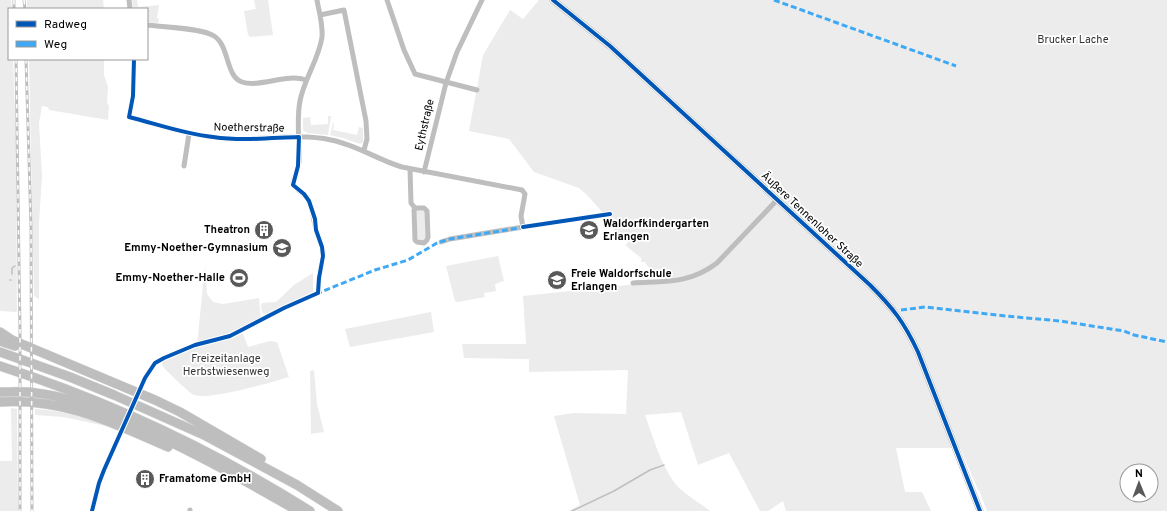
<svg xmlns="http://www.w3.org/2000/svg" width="1167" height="511" viewBox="0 0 1167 511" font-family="Overpass,sans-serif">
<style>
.green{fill:#ececec;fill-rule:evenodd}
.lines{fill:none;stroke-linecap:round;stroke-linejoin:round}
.stream{stroke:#bfbfbf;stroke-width:1.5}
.highway-casing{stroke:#dbdbdb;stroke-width:10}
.street{stroke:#bebebe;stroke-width:5}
.secondary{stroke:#b8b8b8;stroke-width:7}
.highway{stroke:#bebebe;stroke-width:9}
.rail-casing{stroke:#bebebe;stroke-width:3}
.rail{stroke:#fff;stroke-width:1.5;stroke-dasharray:4.5;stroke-linecap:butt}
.quiet{stroke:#3fa9f5;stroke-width:3;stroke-dasharray:6 3;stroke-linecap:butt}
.cycleway-casing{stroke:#fff;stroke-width:6}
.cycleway{stroke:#0057b8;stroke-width:4}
.labels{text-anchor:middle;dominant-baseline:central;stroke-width:3.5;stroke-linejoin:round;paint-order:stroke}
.park-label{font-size:11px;fill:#333;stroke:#fff}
.street-label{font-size:11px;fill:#000;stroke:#fff}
.poi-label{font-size:11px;font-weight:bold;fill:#000;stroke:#fff;text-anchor:start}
</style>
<rect width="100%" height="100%" fill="#fff"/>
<path class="green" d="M0,0H11L12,9H9V59H13L16,141L17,312L0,311Z
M27,0H103L104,9H27Z
M132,0H137L138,7L159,5L157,18L159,19L158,23L147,22V9H133Z
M254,0H268L273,35L250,37L248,35L244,11L256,9Z
M539,0H1167V511H987L979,490H978L960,448H896L905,492H922L931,511H786L783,501L768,511H760L729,453L698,465L681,412L645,415C653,437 660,463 674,482C683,494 699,502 710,511H568L580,505L554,416L574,413L626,414L628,370L529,372V359L464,358L462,344H526L523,296L666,281C659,269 650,273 645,262H641V258L625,245L628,243L618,232L614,231L612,221L607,215L602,212L587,195L579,188L534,172L509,139L469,131L483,55L510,10L523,19ZM1127,471H1151V495H1127Z
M29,59H104V75L108,87L107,103L109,106L108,120L49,110L48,107L42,106L39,123L42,176L39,223V299L34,296Z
M328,116H331L328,135L307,133L303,130V118L310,117L311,125L328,124Z
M333,123H334L333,130L357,135L359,127L363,128V142L360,144L343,138L330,135Z
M416,210L425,211L426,237L423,241L417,239Z
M498,256L504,281L495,284L496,291L484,293L485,297L458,302L455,301L446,266Z
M205,266L207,294L213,302L223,304L259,298L261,321L242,331L248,347L270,341L277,342L289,377C272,382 208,401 194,395C188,392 170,374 164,368L162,365L163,360L197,345Z
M313,273V294L268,313L264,314L262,312L261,306L262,303L276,302L294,285Z
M431,312L434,332L350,347L345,329Z
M314,370L317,404L324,432L311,434L310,371Z
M11,408L17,409L18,511H0V461H12Z
M35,409C62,410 86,418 111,427L63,417L35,415Z"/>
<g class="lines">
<path class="stream" d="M12,274V268L15,266
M10,280H11
M572,511L614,491L650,470L664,465"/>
<g class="highway-casing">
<path id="highway" d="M0,332L12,340L155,400L180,412L261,459
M0,341L15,346
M0,352L70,377L114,395L206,436L297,485L338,511
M0,366C109,401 213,450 310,511
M0,392C12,392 25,391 36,393C65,396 91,407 117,418C180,444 239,477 298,511
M0,402C64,398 111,422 168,447"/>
</g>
<path class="street" d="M129,0L130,9
M317,0C319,12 323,24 322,37C319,59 304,79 300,101C296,121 300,142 299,162C298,170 294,176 293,183C295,190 304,193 308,199C313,209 313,219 316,229C318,237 323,245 323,253C323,261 320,270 319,278
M387,0L404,50L415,74L477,90
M320,15L344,10L366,121L367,139L364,150
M147,25C162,27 203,28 214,36C230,46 225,76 242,82C260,88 287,73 306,80
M134,59L133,96L129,117C162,126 195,137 230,139C264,140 298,133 331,140C357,145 378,160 402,167L522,190L525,194L521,216L523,227L450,239L441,242
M184,166L189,134
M410,169L411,203L415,208L414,210L415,240L417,242L424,243L427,240L428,237L427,211L424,208H415
M424,172L446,83L457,52L482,0
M633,283C666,281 689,284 717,263L777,200
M190,511V510"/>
<path class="secondary" d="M553,0L610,46L870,285C893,308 904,322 918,352L980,511"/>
<use href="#highway" class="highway"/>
<g class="rail-casing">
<path id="rail" d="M14,0V9
M24,0L25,9
M16,59L20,333V511
M26,59L31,226L32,511"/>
</g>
<use href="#rail" class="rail"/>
<path class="quiet" d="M774,0L956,66
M316,294L375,270L408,260L437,243L450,239L525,227
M901,310L925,307L1005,316L1060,321L1124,331L1134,335L1167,342"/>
<g class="cycleway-casing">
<path id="cycleway" d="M553,0L610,46L870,285C893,308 904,322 918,352L980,511
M523,227L610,214
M92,511L99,483L104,470L145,378L155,363L164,358L195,345L230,336L284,308L318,293L319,278L323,256L322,247L316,230L315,219L309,201L304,194L293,185L298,166L299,137C270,138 241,141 213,137C184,134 157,124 129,117L133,96L134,59"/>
</g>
<use href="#cycleway" class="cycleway"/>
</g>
<defs>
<g id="building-disc" transform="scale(1)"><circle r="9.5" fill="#595959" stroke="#fff"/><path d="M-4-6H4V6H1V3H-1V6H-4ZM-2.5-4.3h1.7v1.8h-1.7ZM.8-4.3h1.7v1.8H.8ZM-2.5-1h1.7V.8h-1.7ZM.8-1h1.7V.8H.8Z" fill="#fff"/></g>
<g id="school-disc" transform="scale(1)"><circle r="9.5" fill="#595959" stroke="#fff"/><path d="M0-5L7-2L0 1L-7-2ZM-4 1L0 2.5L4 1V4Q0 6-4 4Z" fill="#fff"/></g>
<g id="stadium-disc" transform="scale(1)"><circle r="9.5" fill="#595959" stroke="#fff"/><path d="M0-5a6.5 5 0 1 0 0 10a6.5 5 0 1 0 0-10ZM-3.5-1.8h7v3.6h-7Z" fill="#fff"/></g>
</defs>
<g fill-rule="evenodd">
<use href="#building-disc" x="264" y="230"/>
<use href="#school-disc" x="589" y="230"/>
<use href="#school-disc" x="282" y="248"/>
<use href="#stadium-disc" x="239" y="278"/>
<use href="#school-disc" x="557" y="280"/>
<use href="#building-disc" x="145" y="479"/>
</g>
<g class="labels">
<g class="park-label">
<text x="1073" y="40">Brucker Lache</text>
<text x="226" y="359">Freizeitanlage<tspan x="226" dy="13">Herbstwiesenweg</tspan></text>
</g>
<g class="street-label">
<text transform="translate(425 125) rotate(-77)">Eythstraße</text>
<text transform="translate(249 128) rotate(1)">Noetherstraße</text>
<text transform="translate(812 220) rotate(43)">Äußere Tennenloher Straße</text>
</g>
<g class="poi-label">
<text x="603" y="224">Waldorfkindergarten<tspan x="603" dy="13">Erlangen</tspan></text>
<text x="250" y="230" text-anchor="end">Theatron</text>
<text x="268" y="248" text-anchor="end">Emmy-Noether-Gymnasium</text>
<text x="571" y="274">Freie Waldorfschule<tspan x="571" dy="13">Erlangen</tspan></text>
<text x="225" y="278" text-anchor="end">Emmy-Noether-Halle</text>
<text x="159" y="479">Framatome GmbH</text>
</g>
</g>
<rect x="8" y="8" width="140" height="52" fill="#ffffff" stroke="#999999"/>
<rect x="16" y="21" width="20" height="6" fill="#0057b8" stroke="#999999"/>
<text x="44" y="28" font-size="12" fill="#000000">Radweg</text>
<rect x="16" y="41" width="20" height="6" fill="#3fa9f5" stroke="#999999"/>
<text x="44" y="48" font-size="12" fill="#000000">Weg</text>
<g transform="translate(1139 483) rotate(359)"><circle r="19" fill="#ffffff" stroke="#999999"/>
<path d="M0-3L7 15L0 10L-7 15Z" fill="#595959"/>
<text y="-6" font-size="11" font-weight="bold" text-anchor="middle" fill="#000000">N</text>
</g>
</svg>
